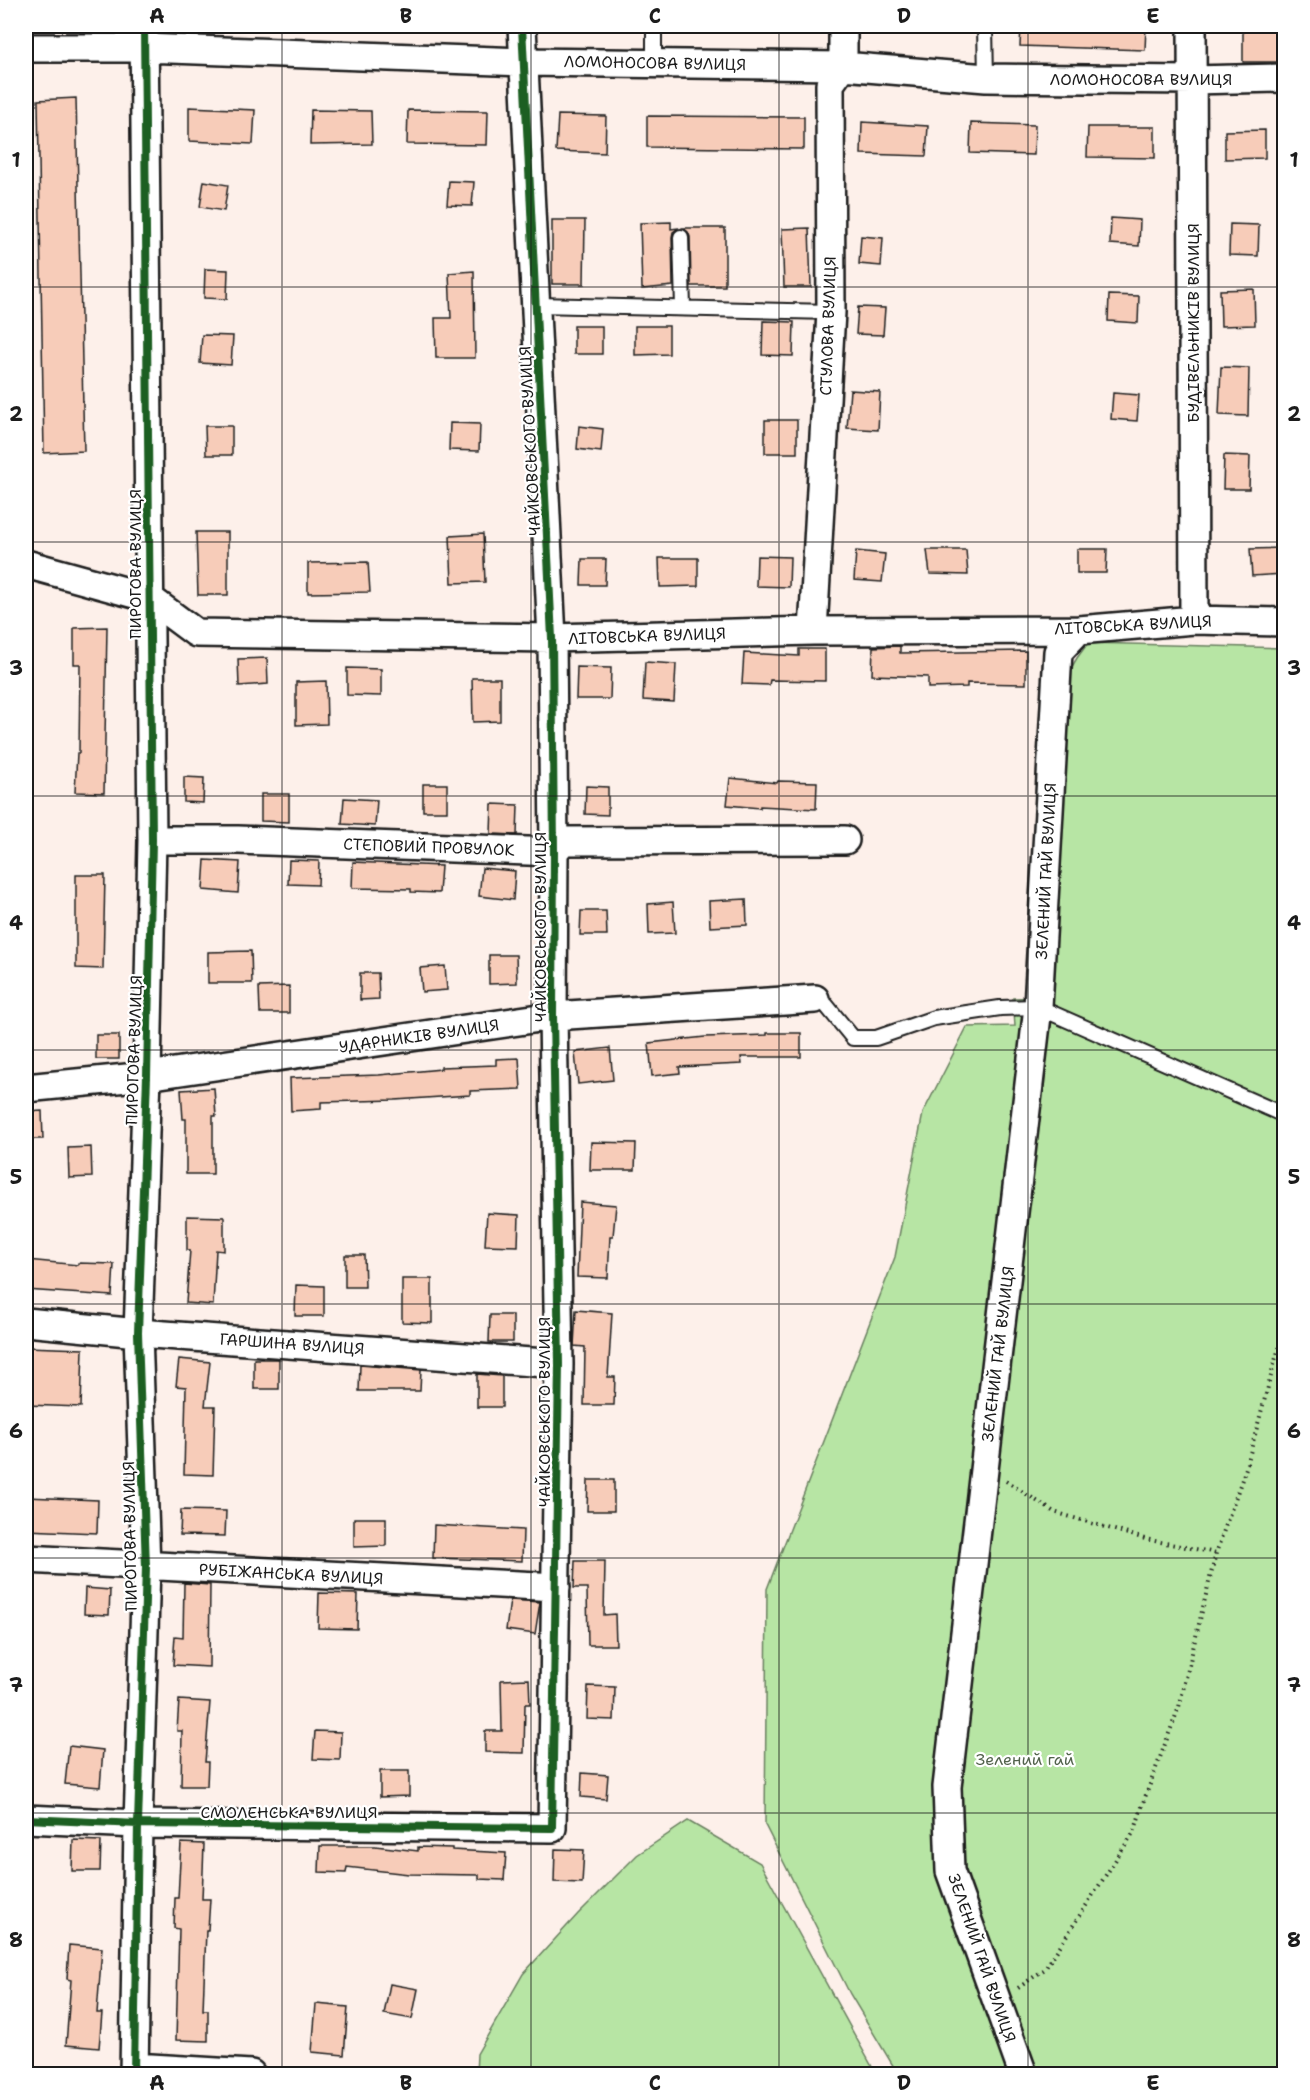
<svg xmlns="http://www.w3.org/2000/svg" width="1310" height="2100" viewBox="0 0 1310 2100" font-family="'Shantell Sans',sans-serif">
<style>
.built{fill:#fbe5db}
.green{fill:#b7e5a4;stroke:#6a8060;stroke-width:1.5}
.building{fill:#f7ccb9;stroke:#1c1c1c;stroke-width:1.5}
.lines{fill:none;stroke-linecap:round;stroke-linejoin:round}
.service-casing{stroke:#1c1c1c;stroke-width:18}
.minor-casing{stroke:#1c1c1c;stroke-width:32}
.path{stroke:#1c1c1c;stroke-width:4;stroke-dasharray:1.5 4.5;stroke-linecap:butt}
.service{stroke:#fff;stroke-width:14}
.minor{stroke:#fff;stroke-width:27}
.cycleway-casing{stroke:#fff;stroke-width:11}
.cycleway{stroke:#1b5e20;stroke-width:8}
.grid{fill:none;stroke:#1c1c1c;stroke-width:1.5;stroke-opacity:0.55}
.labels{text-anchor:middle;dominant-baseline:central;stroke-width:4.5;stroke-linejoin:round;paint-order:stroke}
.street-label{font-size:16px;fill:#1c1c1c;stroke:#fff}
.park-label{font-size:16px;fill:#52624c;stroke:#fff}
.neatline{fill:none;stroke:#1c1c1c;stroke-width:2}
.grid-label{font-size:20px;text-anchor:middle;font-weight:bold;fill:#1c1c1c}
</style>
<rect width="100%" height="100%" fill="#fdf0ea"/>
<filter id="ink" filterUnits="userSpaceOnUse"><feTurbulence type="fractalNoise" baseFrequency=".0167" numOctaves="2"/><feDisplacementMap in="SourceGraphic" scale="12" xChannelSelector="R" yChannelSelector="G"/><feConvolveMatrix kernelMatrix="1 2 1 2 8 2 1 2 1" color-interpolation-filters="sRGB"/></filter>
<g filter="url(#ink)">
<path class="built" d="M627,26H721V30Z"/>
<path class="green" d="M1088,643L1284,648V2074H898L850,1994L765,1825L767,1589L895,1257L923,1113L967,1027L1015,1026L1013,998L1049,997L1063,682L1077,658Z
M688,1821L760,1863L876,2074H476L477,2054L523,1974L578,1914L637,1855Z"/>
<path class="building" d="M1021,26H1146L1145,50L1020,46Z
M1243,26H1284V62H1243Z
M76,98L84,451L44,453L38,100Z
M189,107L255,110L253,144L189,141Z
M311,110L371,111L372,144L310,145Z
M408,110L488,111L487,145L407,144Z
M558,115L606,116L605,153L556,151Z
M647,116L804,117V149L647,147Z
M862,122L928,126L926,156L861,154Z
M971,123L1035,125L1034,155L970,153Z
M1088,127H1155V158L1087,157Z
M1265,130V158L1225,159V131Z
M204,181L228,185L224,211L200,207Z
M449,181L474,182L472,206L447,205Z
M1111,218L1140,220L1139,246L1110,244Z
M552,220H585L584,284H552Z
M671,222V229L679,228L673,232L672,237L673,286L642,289L640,223Z
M1230,224L1259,225L1258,256L1229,255Z
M683,228H725V286H691L690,237L688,232Z
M809,228L811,287H784L782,229Z
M861,236L883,238L881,266L859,264Z
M205,269L228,270L227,299L204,298Z
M474,271L475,358H436L435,318H451L449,273Z
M1254,289L1255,325L1221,326L1220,290Z
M1109,295L1139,296L1138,323L1108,321Z
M858,307L885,308L883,335L856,334Z
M763,321L794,322L793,356L762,355Z
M574,326H602V354H574Z
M635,326H669V354L635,355Z
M202,335L233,336L231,365L200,363Z
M1221,367L1249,368L1248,416L1219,415Z
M850,390L880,392L878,430L847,428Z
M1113,393L1139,395L1137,421L1111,419Z
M765,420H797V453H765Z
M450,423L480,424L479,451L449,450Z
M205,426H232V455H206Z
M579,426L603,429L601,452L577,449Z
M1224,455L1250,456L1249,489H1223Z
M196,532H228V595H198Z
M483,534L485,582L452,583L450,536Z
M1284,548V574L1252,576L1250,549Z
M1077,549H1107L1106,573H1077Z
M927,550H966L968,575L930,574Z
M856,551L885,554L882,582L854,580Z
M757,556L790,557L789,587L756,586Z
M659,558H698V586L660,587Z
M582,559H606L605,585H581Z
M368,562L370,592L308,593V563Z
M107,627L104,793L75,792L77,753H79L80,664H74V628Z
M900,646V653L1026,651V684L967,683V687L928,688V677L872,675L873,647Z
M799,649H825V681L770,680L769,685L742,684L744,653L799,656Z
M267,658L268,684L239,686L238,659Z
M645,662L676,664L674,702L643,700Z
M577,667L611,668L610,699H576Z
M347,668L381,669V696L347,695Z
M472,678H500V721L473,722Z
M326,681L327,724L296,725V682Z
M184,777L204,778L203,803L184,802Z
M730,778L777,783L778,781L817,782L816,809L760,806V808L727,805Z
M423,784H447V811H423Z
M586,786L608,787V815L585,814Z
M261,794H289V822L261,821Z
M344,798L377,800L375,826L342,824Z
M492,804L518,805L517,835L491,834Z
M205,860L240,862L238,893L203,890Z
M289,860L319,861L318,885L288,884Z
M353,862L441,866L439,893L411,892V889L352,888Z
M482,868L515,871L513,900L479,896Z
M76,875H105L103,969L76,968Z
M746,899L747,925L710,927L709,901Z
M673,902L675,933L649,934L648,904Z
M581,911H606L607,935H580Z
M251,951L252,983H208V952Z
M489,955H516L517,983L489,984Z
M445,966L447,990L422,992L420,968Z
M360,973H378L379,999L360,1000Z
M289,986V1013H260L259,987Z
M767,1033H801V1057H741L742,1064L679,1067L680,1073L652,1076L649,1043L705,1037L767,1035Z
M96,1035H119V1059H96Z
M610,1048L613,1080L578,1084L575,1052Z
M519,1058L521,1089L470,1091V1095L395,1100L321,1102V1109L291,1111L290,1078L379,1075L441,1069V1067L496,1065V1059Z
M214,1088L216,1116H213V1174H186V1119H183L181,1090Z
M42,1111L43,1139H26V1112Z
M591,1142L636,1143L635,1170H590Z
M91,1147L92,1177L69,1178L68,1148Z
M580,1202L616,1205L613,1236H610L608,1278L577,1277Z
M487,1213L519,1215L518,1246L485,1245Z
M187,1216L224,1217V1251L216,1250L213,1305L186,1303L190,1250H187Z
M345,1255H364L365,1287H345Z
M27,1260L78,1265V1263L114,1264L112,1296L26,1290Z
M402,1279H432V1323L402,1322Z
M296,1285L324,1286V1316H295Z
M576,1310L612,1313L608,1377H615L614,1405H584L585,1347L574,1346Z
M490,1315H513V1342H489Z
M26,1347L83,1349L81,1407L26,1405Z
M179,1359L210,1362L205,1406H215L213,1475L184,1474L186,1387L176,1386Z
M254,1359H279V1389H254Z
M360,1365L421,1370L420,1391H359Z
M477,1374L502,1376V1407H477Z
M588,1480H614V1511H587Z
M26,1497L98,1500L97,1533L26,1530Z
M181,1510L226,1511L225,1536L180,1535Z
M354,1518H386V1546L354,1547Z
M434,1525L523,1530L522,1561L433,1558Z
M575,1561H605L604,1615L615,1614L616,1645H588L587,1588H574Z
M184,1583L210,1585L209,1667L173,1665L175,1636L183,1637Z
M85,1588L110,1590L109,1615L84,1614Z
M319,1593L358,1594L357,1629L318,1628Z
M510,1600L540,1602L535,1634L506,1630Z
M529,1679L530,1704H525L524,1753L485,1752V1731H502L501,1680Z
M588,1686L615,1687L614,1720L587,1719Z
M179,1700L210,1702L205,1762H208L207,1786H181L182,1731H177Z
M315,1731L341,1732L340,1760L313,1759Z
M69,1746L103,1750L100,1787L65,1784Z
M380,1771H409V1796L380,1797Z
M582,1773L608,1775L606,1799L581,1797Z
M73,1840L101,1841L100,1871H72Z
M181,1843L204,1844L202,1899H210L208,1930H206L203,2010H208V2041L176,2040L179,1929L174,1928L175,1898H178Z
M320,1846H375L418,1851V1847L452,1848V1850L506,1853L504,1880L479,1879V1875L409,1874L347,1867L346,1873L319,1872Z
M555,1849L584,1850L582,1883L554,1882Z
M69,1945L102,1948L97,2013H102L99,2048L66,2045L71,1980L67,1979Z
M390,1984L418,1989L412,2019L384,2014Z
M316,2004L348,2007L344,2055L312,2052Z"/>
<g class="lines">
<g class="service-casing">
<path id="service" d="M985,26L986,78
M654,63V26
M681,237L683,308
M537,305L831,312
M815,999L826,1005L853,1038H876L934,1018L1000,1008L1038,1007L1284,1115"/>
</g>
<g class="minor-casing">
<path id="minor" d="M1192,26L1194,620
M26,48H144L523,62L843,66L986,78L1192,80L1284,78
M26,564L149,598L196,633L552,638L813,631L1079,630L1194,620L1284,622
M813,631L831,312L830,84L843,66V26
M152,840H238L554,852L563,841L845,840
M26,1088L147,1076L553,1016L815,999
M26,1322L138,1333L559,1364
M26,1559L556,1587
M26,1819L138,1824L552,1828L559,1364L553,1016L554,852L552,638L522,26
M134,2067L251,2074
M134,2074L138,1824L146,1567L138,1333L147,1076L152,840L144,26
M1023,2074L950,1871L947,1787L1038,1007L1058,652L1079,630"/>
</g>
<path class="path" d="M1006,1481L1054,1512L1145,1539L1216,1553
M1018,1988L1045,1969L1135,1830L1144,1800L1179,1707L1216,1553L1246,1468L1275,1361L1284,1332"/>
<use href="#service" class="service"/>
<use href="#minor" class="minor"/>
<g class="cycleway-casing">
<path id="cycleway" d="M26,1819L138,1824L552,1828L559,1364L553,1016L554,852L552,638L522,26
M134,2074L138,1824L146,1567L138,1333L147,1076L152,840L144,26"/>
</g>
<use href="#cycleway" class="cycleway"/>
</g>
</g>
<path class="grid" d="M282,26V2074M531,26V2074M779,26V2074M1028,26V2074M26,287H1284M26,542H1284M26,796H1284M26,1050H1284M26,1304H1284M26,1558H1284M26,1813H1284"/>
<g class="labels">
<g class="street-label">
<text transform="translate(655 63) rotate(1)">ЛОМОНОСОВА ВУЛИЦЯ</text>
<text x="1141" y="79">ЛОМОНОСОВА ВУЛИЦЯ</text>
<text transform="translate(1193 323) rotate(-90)">БУДІВЕЛЬНИКІВ ВУЛИЦЯ</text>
<text transform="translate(828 326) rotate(-88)">СТУЛОВА ВУЛИЦЯ</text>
<text transform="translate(530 441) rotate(-93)">ЧАЙКОВСЬКОГО ВУЛИЦЯ</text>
<text transform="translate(135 564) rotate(-90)">ПИРОГОВА ВУЛИЦЯ</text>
<text transform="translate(1133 625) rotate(-3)">ЛІТОВСЬКА ВУЛИЦЯ</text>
<text transform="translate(647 636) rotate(-2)">ЛІТОВСЬКА ВУЛИЦЯ</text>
<text transform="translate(429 847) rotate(2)">СТЕПОВИЙ ПРОВУЛОК</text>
<text transform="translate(1046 871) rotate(-87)">ЗЕЛЕНИЙ ГАЙ ВУЛИЦЯ</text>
<text transform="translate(540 927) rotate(-90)">ЧАЙКОВСЬКОГО ВУЛИЦЯ</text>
<text transform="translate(419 1036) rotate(-8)">УДАРНИКІВ ВУЛИЦЯ</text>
<text transform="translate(134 1050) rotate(-88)">ПИРОГОВА ВУЛИЦЯ</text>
<text transform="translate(292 1344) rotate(4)">ГАРШИНА ВУЛИЦЯ</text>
<text transform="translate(998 1354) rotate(-83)">ЗЕЛЕНИЙ ГАЙ ВУЛИЦЯ</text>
<text transform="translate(544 1412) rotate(-90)">ЧАЙКОВСЬКОГО ВУЛИЦЯ</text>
<text transform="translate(130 1536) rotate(-91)">ПИРОГОВА ВУЛИЦЯ</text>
<text transform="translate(291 1574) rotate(3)">РУБІЖАНСЬКА ВУЛИЦЯ</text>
<text x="289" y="1812">СМОЛЕНСЬКА ВУЛИЦЯ</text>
<text transform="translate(982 1958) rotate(71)">ЗЕЛЕНИЙ ГАЙ ВУЛИЦЯ</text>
</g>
<g class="park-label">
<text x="1025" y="1759">Зелений гай</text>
</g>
</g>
<rect width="1310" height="2100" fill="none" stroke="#fff" stroke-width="66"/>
<rect x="33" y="33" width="1244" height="2034" class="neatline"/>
<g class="grid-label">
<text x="157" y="23">A</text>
<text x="406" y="23">B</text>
<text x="655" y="23">C</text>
<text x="904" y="23">D</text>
<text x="1153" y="23">E</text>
<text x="16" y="167">1</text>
<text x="1294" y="167">1</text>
<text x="16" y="421">2</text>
<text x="1294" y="421">2</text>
<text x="16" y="675">3</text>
<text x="1294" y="675">3</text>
<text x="16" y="930">4</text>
<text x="1294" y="930">4</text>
<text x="16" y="1184">5</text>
<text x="1294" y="1184">5</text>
<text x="16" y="1438">6</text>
<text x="1294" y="1438">6</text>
<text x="16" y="1692">7</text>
<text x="1294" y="1692">7</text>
<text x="16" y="1947">8</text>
<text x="1294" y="1947">8</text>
<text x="157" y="2090">A</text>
<text x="406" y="2090">B</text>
<text x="655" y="2090">C</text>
<text x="904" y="2090">D</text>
<text x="1153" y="2090">E</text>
</g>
</svg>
